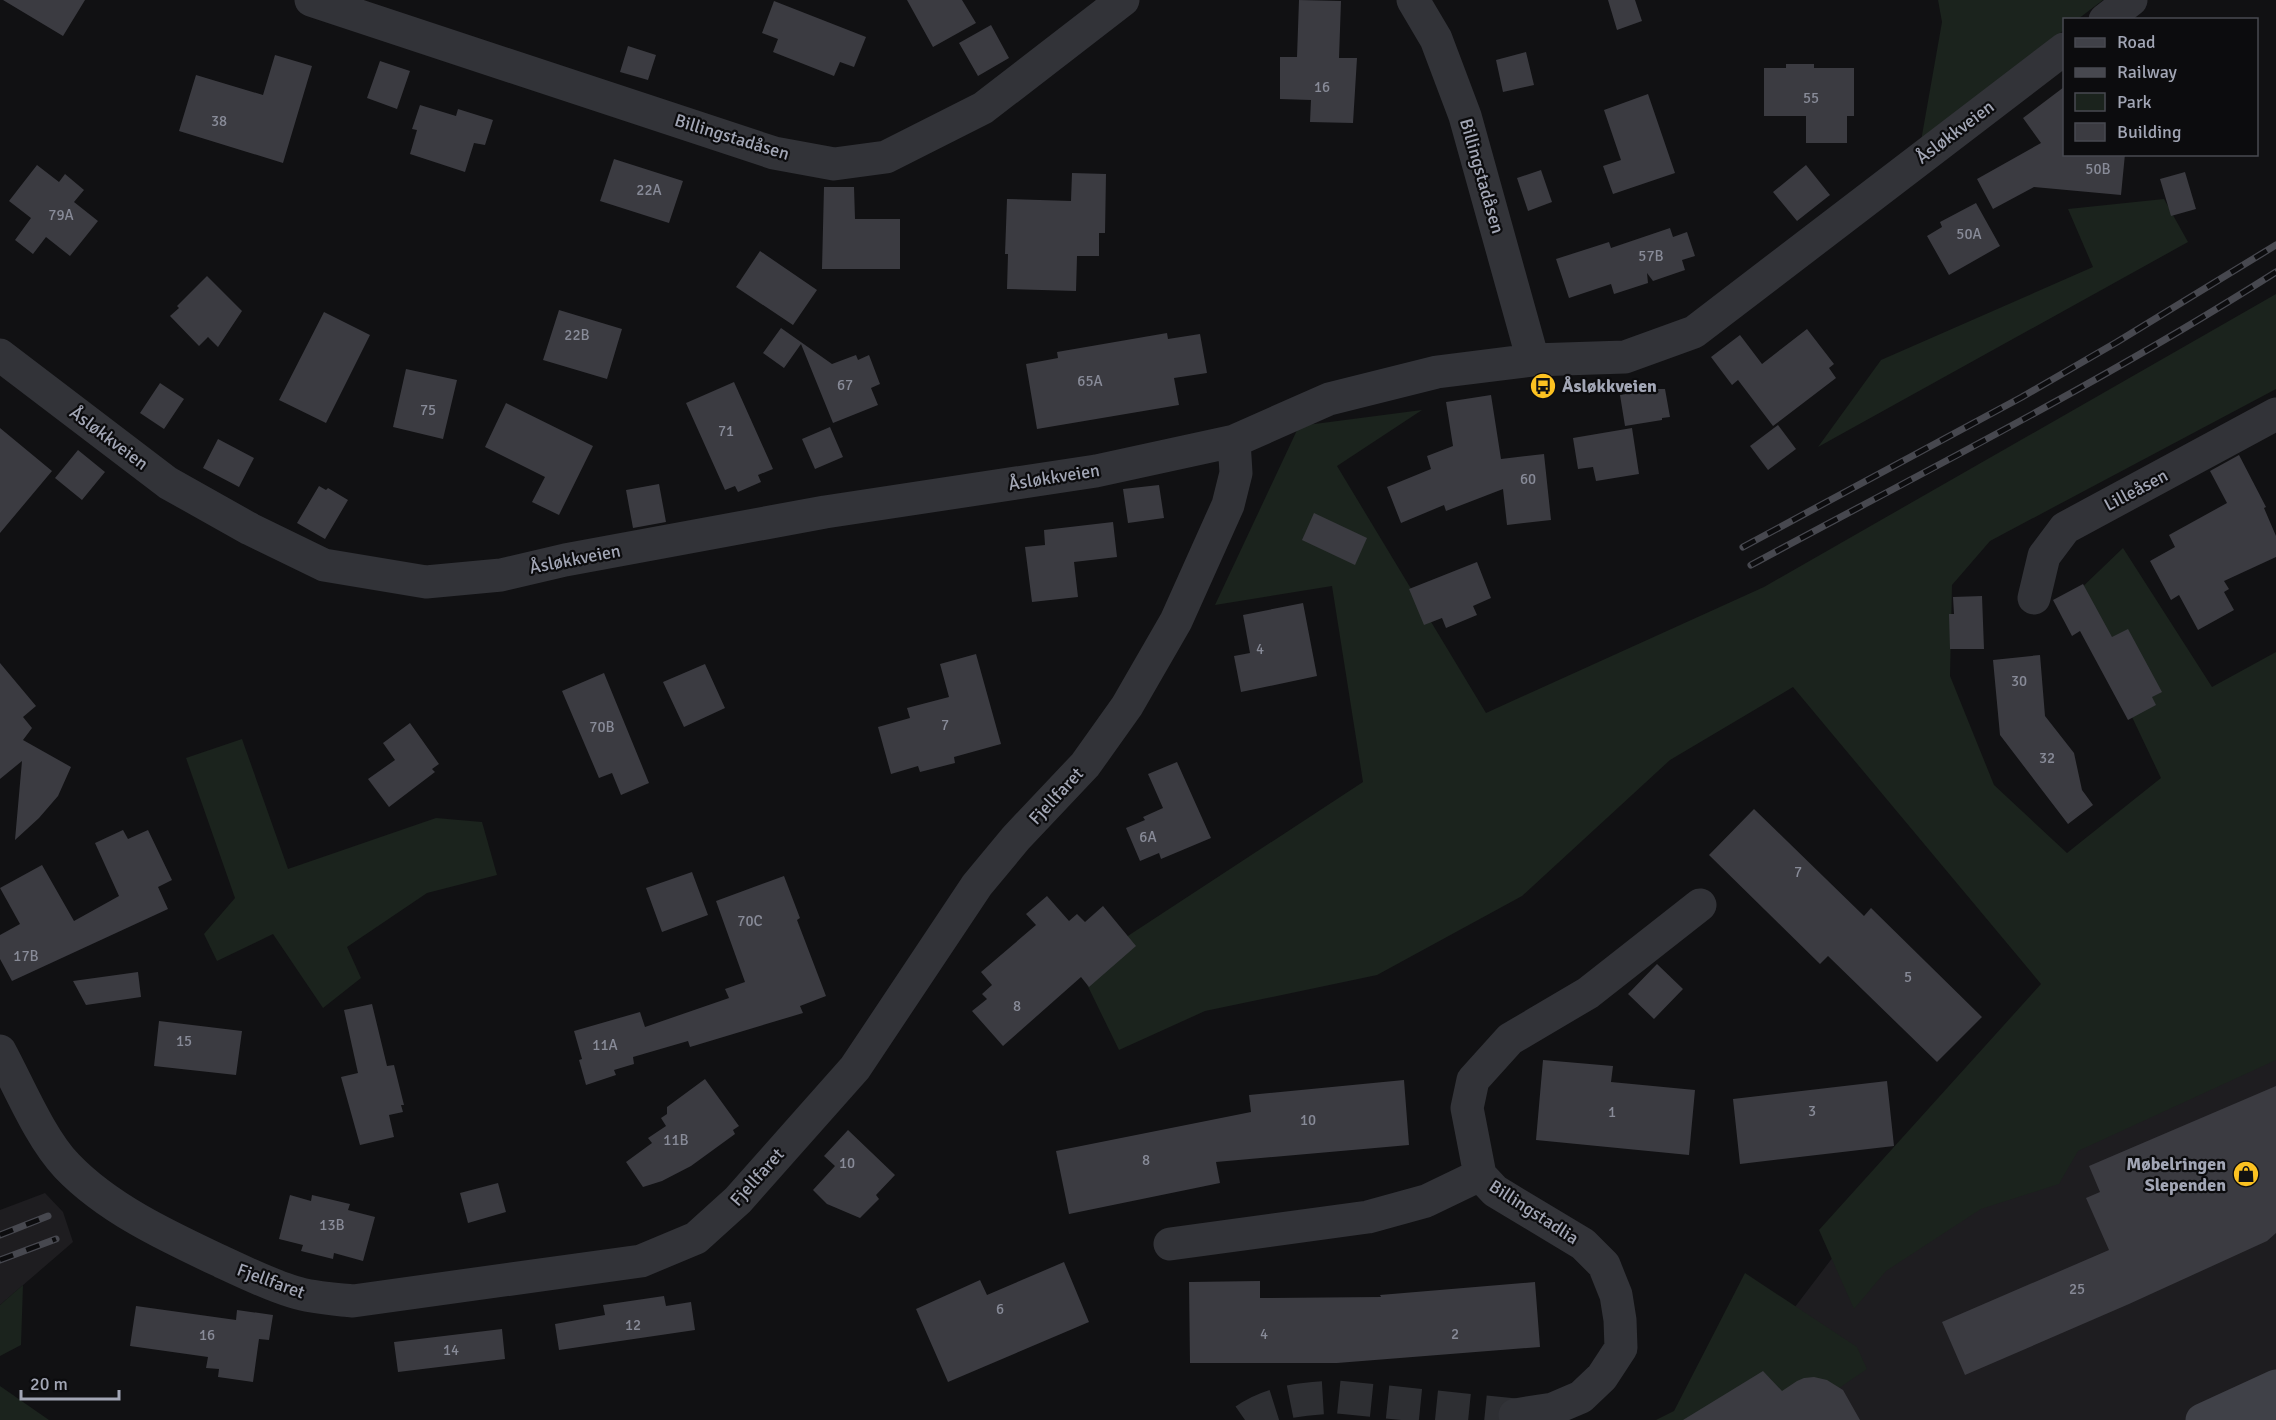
<svg xmlns="http://www.w3.org/2000/svg" width="2276" height="1420" viewBox="0 0 2276 1420" font-family="Signika,sans-serif">
<style>
.built{fill:#1e1d20}
.green{fill:#1b231d}
.building{fill:#3b3b41}
.lines{fill:none;stroke-linecap:round;stroke-linejoin:round}
.minor-tunnel{stroke:#2e2f33;stroke-width:33;stroke-dasharray:33 16;stroke-linecap:butt}
.minor{stroke:#323338;stroke-width:33}
.secondary{stroke:#404148;stroke-width:33}
.rail-casing{stroke:#47484f;stroke-width:7}
.rail{stroke:#0c0c0e;stroke-width:4.5;stroke-dasharray:14;stroke-linecap:butt}
.labels{text-anchor:middle;dominant-baseline:central;stroke-width:4.5;stroke-linejoin:round;paint-order:stroke}
.number-label{font-size:15px;fill:#888b98}
.street-label{font-size:18px;fill:#a2a6b5;stroke:#0c0c0e}
.poi-label{font-size:18px;font-weight:bold;fill:#a2a6b5;stroke:#0c0c0e;text-anchor:start}
</style>
<rect width="100%" height="100%" fill="#111113"/>
<path class="built" d="M2276,907V1420H1709L1884,1190Z
M45,1193L63,1212L73,1242L0,1305V1210Z"/>
<path class="green" d="M1938,0H2103L2078,19L2064,20V30L1921,141L1942,22Z
M2164,199L2188,242L1818,447L1881,360L2093,267L2068,209Z
M2276,294V389L1990,541L1952,585L1950,676L1994,785L2067,853L2161,778L2074,595L2123,548L2212,687L2276,652V1060L2078,1151L2059,1184L1981,1209L1886,1271L1854,1309L1819,1230L2041,984L1793,687L1670,760L1522,896L1377,975L1205,1011L1119,1050L1079,968L1363,782L1332,586L1215,605L1299,426L1422,410L1337,466L1486,713L1764,587Z
M242,739L288,869L436,818L482,822L497,875L427,893L347,947L361,978L323,1008L273,934L217,961L204,934L235,898L186,758Z
M1745,1273L1857,1347L1867,1369L1792,1420H1656L1674,1411Z
M23,1285L21,1345L0,1356V1305Z
M0,1386L49,1420H0Z"/>
<path class="building" d="M3,0H85L63,36Z
M907,0H962L976,23L933,47Z
M1299,0L1341,1L1339,58H1357L1353,123L1310,122L1311,100L1280,99V57H1297Z
M1608,0H1635L1642,21L1617,30Z
M774,1L866,37L854,67L840,62L834,76L773,52L778,39L762,33Z
M991,25L1009,58L978,76L959,43Z
M628,46L656,55L648,80L620,72Z
M1526,52L1534,85L1503,92L1496,60Z
M275,55L312,66L283,163L179,131L196,75L263,95Z
M380,61L410,71L397,109L367,98Z
M1786,64H1814V68H1854V116H1847V143H1806V116H1764V68H1786Z
M2064,87V154H2125L2121,195L2034,187L1993,209L1977,179L2041,143L2023,118Z
M1648,94L1675,173L1613,194L1603,166L1621,160L1604,110Z
M420,105L456,116L458,109L493,120L485,145L474,143L465,172L410,154L417,130L412,129Z
M614,159L683,181L669,223L600,201Z
M37,165L59,182L65,174L84,190L74,202L98,221L70,256L46,237L33,254L15,240L31,218L9,201Z
M1806,165L1830,195L1797,221L1773,192Z
M1541,170L1552,202L1528,211L1517,178Z
M2185,172L2196,209L2171,216L2160,179Z
M1072,173L1106,174L1105,233H1099V256H1077L1076,291L1007,289L1008,254H1005L1007,199L1071,201Z
M824,187H854L855,219H900V269H822Z
M1976,203L2000,246L1949,275L1927,236L1942,227L1940,222Z
M1670,228L1673,237L1687,232L1695,256L1682,260L1685,270L1653,281L1647,273L1648,283L1614,294L1611,284L1569,298L1556,259L1609,242L1611,248Z
M760,251L817,290L793,325L736,287Z
M207,276L242,311L218,347L208,337L199,346L170,316L179,308L177,306Z
M559,310L622,329L607,379L543,360Z
M324,312L370,335L326,423L279,400Z
M781,328L832,364L856,355L858,360L869,355L880,384L871,388L878,405L833,423L801,344L784,368L763,353Z
M1807,329L1834,364L1829,368L1836,378L1773,426L1738,380L1732,385L1711,357L1740,335L1762,364Z
M1167,333L1168,339L1200,334L1207,373L1174,378L1179,405L1037,429L1026,364L1058,358L1057,352Z
M406,369L457,380L443,439L393,427Z
M734,382L773,469L758,475L761,482L738,492L735,486L725,490L686,403Z
M160,383L184,399L164,429L140,413Z
M1656,389H1665L1670,417L1662,418V420L1625,426L1620,395Z
M1491,395L1501,459L1544,454L1551,520L1507,525L1503,489L1446,511L1444,505L1401,523L1387,487L1431,469L1427,456L1453,446L1446,402Z
M506,403L593,446L559,515L532,502L545,477L485,447Z
M1778,425L1796,449L1768,470L1750,446Z
M830,427L843,457L815,469L802,439Z
M0,428L52,471L0,533Z
M1632,428L1639,474L1596,481L1593,467L1578,469L1573,438Z
M218,439L254,458L239,487L203,468Z
M78,450L105,472L82,500L55,478Z
M2239,455L2266,507L2264,508L2276,536V557L2224,581L2229,589L2224,592L2234,610L2198,630L2179,595L2171,600L2150,561L2175,547L2169,535L2227,503L2210,471Z
M659,484L666,522L633,528L626,490Z
M1159,485L1164,518L1128,523L1123,489Z
M319,486L326,490L328,488L348,500L325,539L297,523Z
M1314,513L1367,538L1355,565L1302,540Z
M1113,522L1117,557L1074,562L1078,597L1032,602L1025,547L1045,545L1044,530Z
M1477,562L1491,598L1473,606L1477,615L1446,628L1442,618L1424,625L1409,589Z
M2083,584L2112,637L2128,629L2162,692L2152,697L2156,705L2128,720L2080,631L2072,636L2053,600Z
M1982,596L1984,649H1950L1949,614H1954L1953,597Z
M1303,603L1317,676L1241,692L1234,656L1250,653L1243,615Z
M976,654L1001,744L954,757L955,763L920,772L918,766L891,774L878,727L910,718L907,708L949,697L940,664Z
M2040,655L2045,716L2074,753L2082,790L2093,805L2068,824L2000,735L1993,660Z
M0,663L36,706L23,717L32,728L23,740L71,767L58,796L39,818L15,840L22,761L0,779Z
M705,664L725,708L684,727L663,682Z
M604,673L649,783L621,795L612,773L599,778L562,691Z
M410,723L439,764L432,769L435,772L389,807L368,779L395,760L383,743Z
M1177,762L1211,838L1161,859L1159,853L1140,861L1126,828L1145,820L1143,817L1163,808L1148,774Z
M1754,809L1864,916L1871,908L1982,1017L1937,1062L1828,956L1820,964L1709,855Z
M123,830L128,839L148,830L172,880L158,887L168,909L12,981L0,959V935L20,924L0,888L42,865L74,921L119,896L95,843Z
M692,872L708,915L662,932L646,888Z
M784,876L800,918L797,920L826,996L800,1006L803,1013L690,1047L688,1041L633,1057L634,1064L614,1070L616,1075L586,1085L579,1060L582,1059L574,1031L640,1012L645,1027L729,998L725,989L745,982L716,901Z
M1047,896L1069,921L1077,914L1085,922L1103,906L1136,946L1089,987L1081,977L1003,1046L972,1011L987,999L982,994L992,985L981,972L1036,925L1026,914Z
M1657,964L1683,989L1654,1019L1628,994Z
M138,972L141,997L86,1005L73,981Z
M372,1004L387,1066L394,1065L404,1105H401L403,1112L389,1115L394,1137L360,1145L341,1077L358,1073L344,1010Z
M159,1021L242,1031L236,1075L154,1066Z
M1543,1060L1613,1066L1611,1082L1695,1090L1689,1155L1536,1140Z
M705,1079L739,1126L733,1130L735,1134L691,1166L662,1181L643,1187L626,1162L652,1143L648,1138L666,1126L661,1118L667,1114V1107Z
M1404,1080L1409,1145L1216,1162L1220,1183L1069,1214L1056,1151L1251,1112L1249,1095Z
M1887,1081L1894,1146L1740,1164L1733,1099Z
M2276,1086V1233L2267,1241L2129,1304L1965,1375L1942,1322L2109,1250L2086,1198L2100,1192L2089,1166Z
M848,1130L895,1175L876,1195L879,1199L860,1218L827,1204L813,1190L835,1166L824,1156Z
M498,1183L506,1212L468,1223L460,1193Z
M290,1195L311,1201L312,1195L350,1204L348,1210L375,1217L363,1261L334,1253L333,1259L301,1251L303,1245L279,1239Z
M1064,1262L1089,1322L948,1382L916,1309L980,1280L987,1295Z
M1260,1281V1298L1381,1297L1380,1295L1535,1282L1540,1347L1337,1363H1190L1189,1282Z
M664,1296L666,1306L691,1302L695,1330L559,1350L555,1324L605,1315L603,1305Z
M136,1306L236,1320L237,1310L273,1315L269,1340L259,1339L253,1382L218,1377L219,1369L206,1368L208,1357L130,1346Z
M502,1329L505,1359L398,1372L394,1342Z
M1763,1371L1782,1391L1797,1381L1804,1378L1814,1377L1827,1380L1843,1390L1860,1420H1683Z"/>
<g class="lines">
<path class="minor-tunnel" d="M1245,1420C1272,1401 1306,1398 1338,1397L1515,1415"/>
<path class="minor" d="M311,0L774,153L834,164L886,157L983,108L1123,0
M1413,0L1436,39L1465,116L1533,360
M2105,20L2131,0
M0,355L168,483L250,529L324,565L426,582L501,575L565,560L825,512L1096,471L1234,441L1329,399L1437,372L1533,360L1625,357L1694,332L2064,49
M2034,598L2044,556L2065,528L2276,414
M0,1051C19,1086 40,1138 67,1166C108,1209 169,1237 222,1262C246,1273 270,1285 294,1292C313,1298 334,1299 353,1301L641,1261L696,1238L738,1200L855,1068L977,885L1016,838L1085,765L1127,706L1176,621L1228,505L1236,473L1234,441
M1170,1244L1368,1217L1426,1201L1480,1175
M1515,1415L1553,1409L1581,1397L1602,1377L1621,1348L1620,1320L1616,1295L1604,1265L1583,1244L1495,1191L1480,1175L1467,1108L1473,1080L1510,1039L1588,993L1700,905"/>
<path class="secondary" d="M2202,1420L2276,1386
M2258,1420L2276,1412"/>
<g class="rail-casing">
<path id="rail" d="M1743,547L2022,397L2117,342L2276,245
M1751,565C1927,470 2106,380 2276,272
M0,1235L48,1216
M0,1260L56,1239"/>
</g>
<use href="#rail" class="rail"/>
</g>
<defs>
<g id="bus-disc" transform="scale(1.35)"><circle r="9.5" fill="#fcc221" stroke="#0c0c0e"/><path d="M-5-6H5V4H4V6H2V4H-2V6H-4V4H-5ZM-3.5-4V0h7V-4ZM-3.5 1.2v1.5H-2V1.2ZM2 1.2v1.5H3.5V1.2Z" fill="#111"/></g>
<g id="shop-disc" transform="scale(1.35)"><circle r="9.5" fill="#fcc221" stroke="#0c0c0e"/><path d="M-5-2.5h2.3a2.7 3.5 0 0 1 5.4 0H5L5.5 6h-11ZM-1.5-2.5h3a1.5 2.3 0 0 0-3 0Z" fill="#111"/></g>
</defs>
<g fill-rule="evenodd">
<use href="#bus-disc" x="1543" y="386"/>
<use href="#shop-disc" x="2246" y="1174"/>
</g>
<g class="labels">
<g class="number-label">
<text x="1322" y="87">16</text>
<text x="1811" y="98">55</text>
<text x="219" y="121">38</text>
<text x="2098" y="169">50B</text>
<text x="649" y="190">22A</text>
<text x="61" y="215">79A</text>
<text x="1969" y="234">50A</text>
<text x="1651" y="256">57B</text>
<text x="577" y="335">22B</text>
<text x="1090" y="381">65A</text>
<text x="845" y="385">67</text>
<text x="428" y="410">75</text>
<text x="726" y="431">71</text>
<text x="1528" y="479">60</text>
<text x="1260" y="649">4</text>
<text x="2019" y="681">30</text>
<text x="945" y="725">7</text>
<text x="602" y="727">70B</text>
<text x="2047" y="758">32</text>
<text x="1148" y="837">6A</text>
<text x="1798" y="872">7</text>
<text x="750" y="921">70C</text>
<text x="26" y="956">17B</text>
<text x="1908" y="977">5</text>
<text x="1017" y="1006">8</text>
<text x="184" y="1041">15</text>
<text x="605" y="1045">11A</text>
<text x="1812" y="1111">3</text>
<text x="1612" y="1112">1</text>
<text x="1308" y="1120">10</text>
<text x="676" y="1140">11B</text>
<text x="1146" y="1160">8</text>
<text x="847" y="1163">10</text>
<text x="332" y="1225">13B</text>
<text x="2077" y="1289">25</text>
<text x="1000" y="1309">6</text>
<text x="633" y="1325">12</text>
<text x="1264" y="1334">4</text>
<text x="1455" y="1334">2</text>
<text x="207" y="1335">16</text>
<text x="451" y="1350">14</text>
</g>
<g class="street-label">
<text transform="translate(1955 132) rotate(-37)">Åsløkkveien</text>
<text transform="translate(732 137) rotate(17)">Billingstadåsen</text>
<text transform="translate(1482 176) rotate(74)">Billingstadåsen</text>
<text transform="translate(109 438) rotate(37)">Åsløkkveien</text>
<text transform="translate(1054 477) rotate(-9)">Åsløkkveien</text>
<text transform="translate(2136 490) rotate(-28)">Lilleåsen</text>
<text transform="translate(575 559) rotate(-11)">Åsløkkveien</text>
<text transform="translate(1056 796) rotate(-47)">Fjellfaret</text>
<text transform="translate(757 1177) rotate(-48)">Fjellfaret</text>
<text transform="translate(1534 1212) rotate(33)">Billingstadlia</text>
<text transform="translate(271 1281) rotate(20)">Fjellfaret</text>
</g>
<g class="poi-label">
<text x="1562" y="386">Åsløkkveien</text>
<text x="2226" y="1164" text-anchor="end">Møbelringen<tspan x="2226" dy="21">Slependen</tspan></text>
</g>
</g>
<rect x="2063" y="18" width="195" height="138" fill="#0c0c0e" stroke="#484a51" stroke-width="1.5"/>
<rect x="2075" y="38" width="30" height="9" fill="#404148" stroke="#484a51" stroke-width="1.5"/>
<text x="2117" y="48" font-size="18" fill="#a2a6b5">Road</text>
<rect x="2075" y="68" width="30" height="9" fill="#47484f" stroke="#484a51" stroke-width="1.5"/>
<text x="2117" y="78" font-size="18" fill="#a2a6b5">Railway</text>
<rect x="2075" y="93" width="30" height="18" fill="#1b231d" stroke="#484a51" stroke-width="1.5"/>
<text x="2117" y="108" font-size="18" fill="#a2a6b5">Park</text>
<rect x="2075" y="123" width="30" height="18" fill="#3b3b41" stroke="#484a51" stroke-width="1.5"/>
<text x="2117" y="138" font-size="18" fill="#a2a6b5">Building</text>
<path d="M21 1390v9h98v-9" fill="none" stroke="#a2a6b5" stroke-width="3"/>
<text x="30" y="1390" font-size="18" fill="#a2a6b5" stroke="#0c0c0e" stroke-width="4.5" paint-order="stroke">20 m</text>
</svg>
